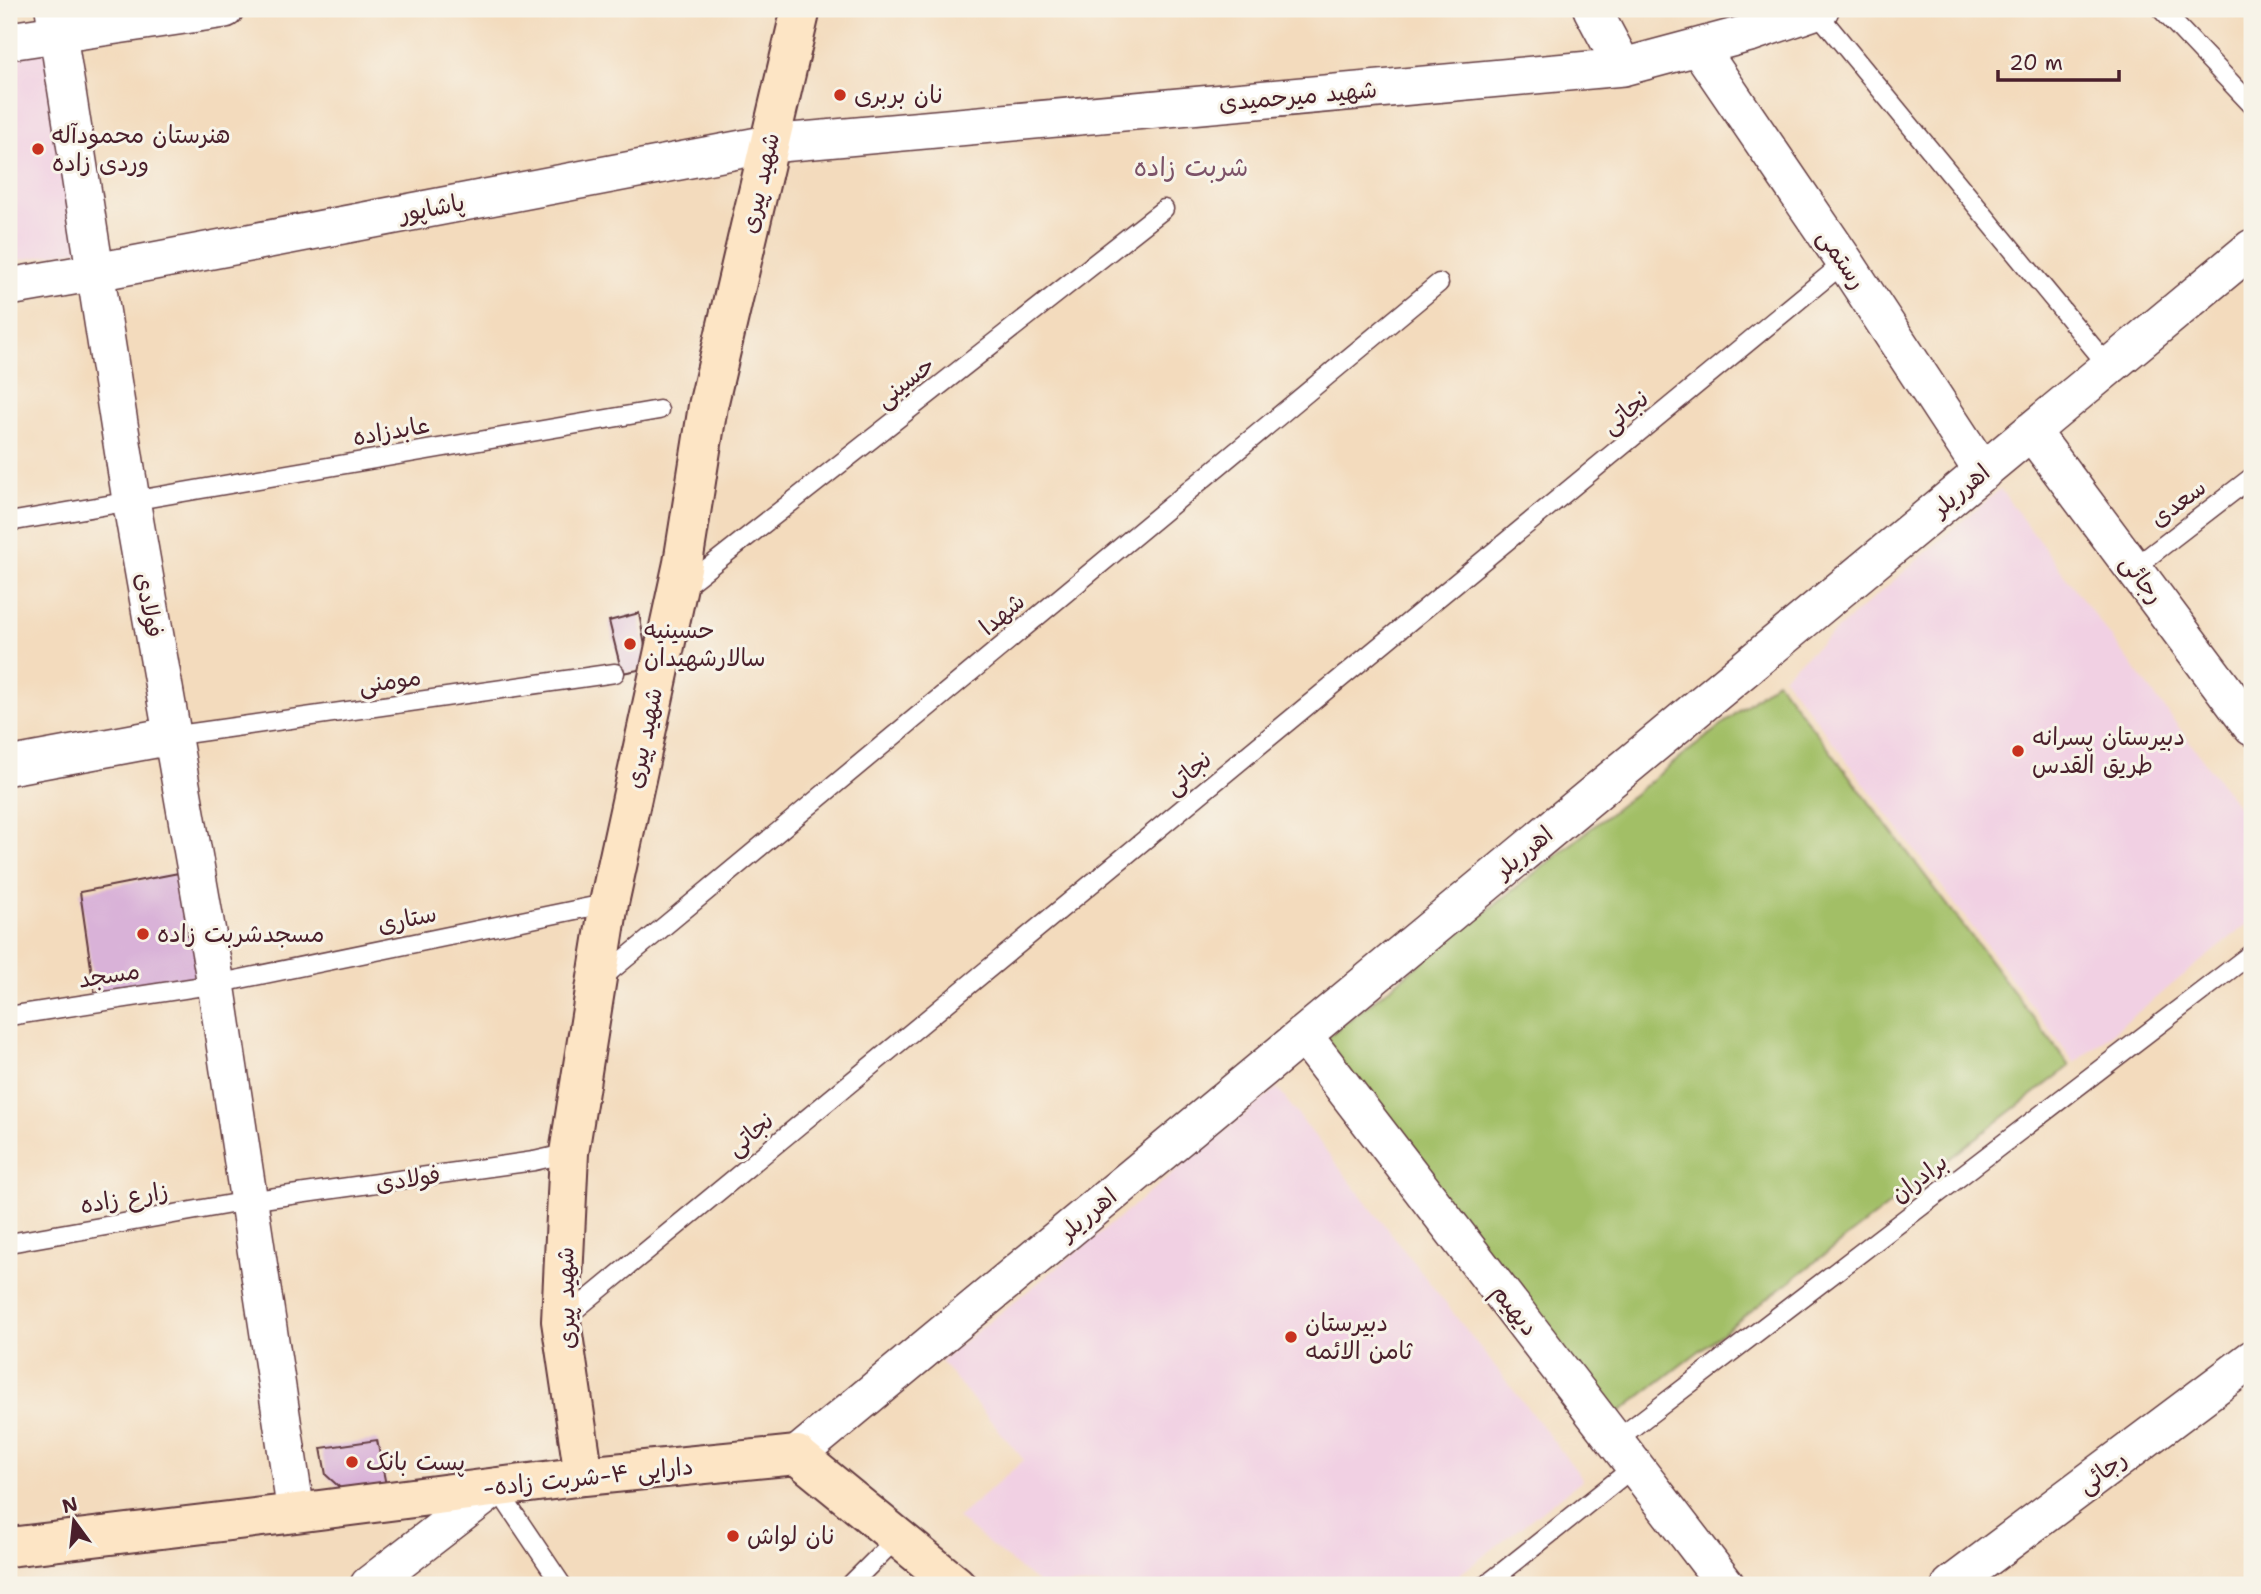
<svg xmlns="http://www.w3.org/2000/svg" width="2261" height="1594" viewBox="0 0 2261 1594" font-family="'Shantell Sans','Playpen Sans Arabic',sans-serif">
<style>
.built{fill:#f1d0e3}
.garden{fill:#a2bf66;stroke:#766f48;stroke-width:2}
.building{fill:#d9b2d8}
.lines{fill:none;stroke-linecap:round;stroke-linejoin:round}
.lane-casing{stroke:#633b41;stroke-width:21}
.street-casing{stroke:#633b41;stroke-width:40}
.secondary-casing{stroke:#633b41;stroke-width:42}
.lane{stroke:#fff;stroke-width:18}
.street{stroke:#fff;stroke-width:37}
.secondary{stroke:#fde5c5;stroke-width:38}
.poi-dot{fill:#c8321e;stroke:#f7f3e8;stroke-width:2.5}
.labels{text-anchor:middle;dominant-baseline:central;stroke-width:6;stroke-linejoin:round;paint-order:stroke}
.poi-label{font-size:24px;fill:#4a1f2b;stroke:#f7f3e8;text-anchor:start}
.street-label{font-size:24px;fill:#4a1f2b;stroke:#f7f3e8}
.neighbourhood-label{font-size:26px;fill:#7c5268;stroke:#f7f3e8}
</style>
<rect width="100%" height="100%" fill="#f7f3e8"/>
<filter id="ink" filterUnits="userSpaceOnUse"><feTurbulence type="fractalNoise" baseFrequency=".0143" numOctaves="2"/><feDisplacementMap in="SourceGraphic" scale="14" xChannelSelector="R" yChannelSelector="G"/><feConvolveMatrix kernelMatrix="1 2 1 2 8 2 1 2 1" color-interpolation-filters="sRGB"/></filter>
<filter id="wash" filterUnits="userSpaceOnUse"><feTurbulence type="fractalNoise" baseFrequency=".00686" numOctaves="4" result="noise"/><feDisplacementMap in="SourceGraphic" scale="28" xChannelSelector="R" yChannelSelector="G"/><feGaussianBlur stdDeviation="1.57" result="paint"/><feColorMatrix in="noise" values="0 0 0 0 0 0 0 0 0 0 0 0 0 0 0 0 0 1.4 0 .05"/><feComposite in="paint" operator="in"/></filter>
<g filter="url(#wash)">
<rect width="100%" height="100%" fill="#f3dbbd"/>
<path class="built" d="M49,42L83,249L9,262V49Z
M2000,489L2252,825V920L2075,1063L1783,676Z
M1277,1088L1583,1479L1446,1585H1040L957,1518L1024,1460L940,1361L1088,1243Z"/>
<path class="garden" d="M1777,681L2070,1066L1613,1417L1320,1043Z"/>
<g id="blocks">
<path class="building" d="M639,613L649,668L622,673L609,621Z
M189,871L208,977L95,995L80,892Z
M377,1440L387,1490L347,1494L326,1475L321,1448Z"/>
</g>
</g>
<g filter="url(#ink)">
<use href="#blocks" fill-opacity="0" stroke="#633b41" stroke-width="2"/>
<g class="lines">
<g class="lane-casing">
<path id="lane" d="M2161,9L2252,105
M1815,10L2109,367
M9,522L659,410
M2134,568L2252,477
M681,589L1164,209
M171,736L615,673
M602,978L1439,283
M9,1016L216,984L609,903
M9,1243L248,1201L534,1161L569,1153
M564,1319L1845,262
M1615,1441L2252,953
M496,1487L562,1585
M850,1585L897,1538
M1486,1585L1635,1466"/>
</g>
<g class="street-casing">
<path id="street" d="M54,9L131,500L216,984L296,1513
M1592,9L1623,67
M9,41L225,9
M1699,48L1845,262L1983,472
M9,287L96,272L769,144L1623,67L1750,33L1820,9
M2031,431L2252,727
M9,766L171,736
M1303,1035L1726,1585
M797,1455L2252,248
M369,1585L496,1487
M1951,1585L2252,1359"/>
</g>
<g class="secondary-casing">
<path id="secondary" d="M584,1476L561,1321L569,1153L609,903L683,563L708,406L801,9
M9,1547L296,1513L584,1476L797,1455L956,1585"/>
</g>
<use href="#lane" class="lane"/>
<use href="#street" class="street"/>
<use href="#secondary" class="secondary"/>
</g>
</g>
<g class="poi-dot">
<circle cx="840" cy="95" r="7"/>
<circle cx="38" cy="149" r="7"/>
<circle cx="630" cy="644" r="7"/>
<circle cx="2018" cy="751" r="7"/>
<circle cx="143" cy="934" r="7"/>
<circle cx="1291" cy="1337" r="7"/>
<circle cx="352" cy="1462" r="7"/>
<circle cx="733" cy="1536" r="7"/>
</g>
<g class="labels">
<g class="poi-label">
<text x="854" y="95">نان بربری</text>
<text x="52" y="135">هنرستان محمودآله<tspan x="52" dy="28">وردی زاده</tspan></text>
<text x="644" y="630">حسینیه<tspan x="644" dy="28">سالارشهیدان</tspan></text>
<text x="2032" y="737">دبیرستان پسرانه<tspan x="2032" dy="28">طریق القدس</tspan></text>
<text x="157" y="934">مسجدشربت زاده</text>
<text x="1305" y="1323">دبیرستان<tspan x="1305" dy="28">ثامن الائمه</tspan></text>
<text x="366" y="1462">پست بانک</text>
<text x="747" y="1536">نان لواش</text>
</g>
<g class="street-label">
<text transform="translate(1298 96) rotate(-5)">شهید میرحمیدی</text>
<text transform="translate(760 183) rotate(-77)">شهید پیری</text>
<text transform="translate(432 208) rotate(-11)">پاشاپور</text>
<text transform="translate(1842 259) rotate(56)">رستمی</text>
<text transform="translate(905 382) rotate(-38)">حسینی</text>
<text transform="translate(1625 412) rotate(-40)">نجاتی</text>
<text transform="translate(391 431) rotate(-10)">عابدزاده</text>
<text transform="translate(1961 490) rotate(-40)">اهرریلر</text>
<text transform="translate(2178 503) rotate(-37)">سعدی</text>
<text transform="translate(2142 579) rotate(53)">رجائی</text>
<text transform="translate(149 605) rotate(80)">فولادی</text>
<text transform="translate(1002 614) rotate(-40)">شهدا</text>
<text transform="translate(390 681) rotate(-8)">مومنی</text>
<text transform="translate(644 738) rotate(-78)">شهید پیری</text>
<text transform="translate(1188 773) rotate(-40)">نجاتی</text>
<text transform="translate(1524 852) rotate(-40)">اهرریلر</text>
<text transform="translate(407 919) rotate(-12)">ستاری</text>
<text transform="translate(109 975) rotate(-9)">مسجد</text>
<text transform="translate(750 1134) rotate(-40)">نجاتی</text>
<text transform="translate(1919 1178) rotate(-37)">برادران</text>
<text transform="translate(408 1179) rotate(-8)">فولادی</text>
<text transform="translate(124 1198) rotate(-10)">زارع زاده</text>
<text transform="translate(1088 1214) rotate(-40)">اهرریلر</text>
<text transform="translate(566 1298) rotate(-91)">شهید پیری</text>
<text transform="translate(1515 1310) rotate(52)">دیهیم</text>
<text transform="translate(2102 1472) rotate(-37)">رجائی</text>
<text transform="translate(588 1477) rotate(-6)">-دارایی ۴-شربت زاده</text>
</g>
<g class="neighbourhood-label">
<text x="1191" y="166">شربت زاده</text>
</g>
</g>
<rect width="2261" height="1594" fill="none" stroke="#f7f3e8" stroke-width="35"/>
<g transform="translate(74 1521) rotate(345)" stroke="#f7f3e8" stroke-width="5" paint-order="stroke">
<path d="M0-5L12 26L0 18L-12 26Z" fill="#4a1f2b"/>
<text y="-10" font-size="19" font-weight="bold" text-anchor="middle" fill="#4a1f2b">N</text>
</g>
<path d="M1998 70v10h121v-10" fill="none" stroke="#4a1f2b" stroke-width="3.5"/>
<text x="2009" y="70" font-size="21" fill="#4a1f2b" stroke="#f7f3e8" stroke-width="5" paint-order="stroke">20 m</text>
</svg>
